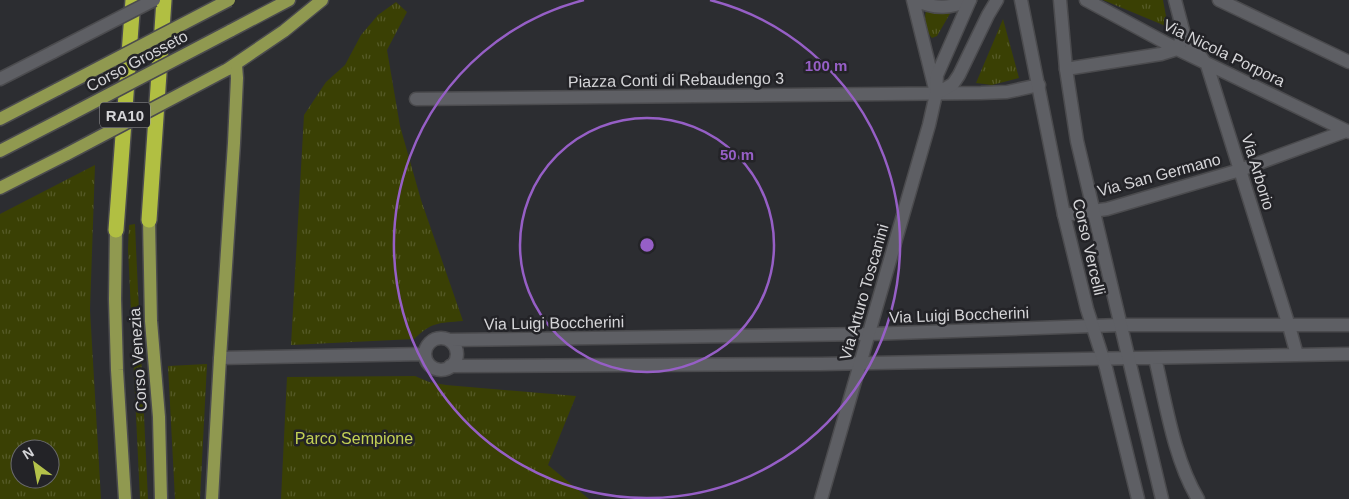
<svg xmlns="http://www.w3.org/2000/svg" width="1349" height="499" viewBox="0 0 1349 499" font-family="Helvetica,sans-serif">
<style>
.grass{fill:url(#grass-tufts);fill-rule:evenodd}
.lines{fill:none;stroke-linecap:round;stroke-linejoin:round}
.street-casing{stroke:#4b4b4e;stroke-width:15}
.secondary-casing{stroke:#4b4b4e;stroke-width:15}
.primary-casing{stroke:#4b4b4e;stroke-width:15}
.highway-casing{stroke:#4b4b4e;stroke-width:18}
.street{stroke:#5e5f64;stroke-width:12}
.secondary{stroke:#5e5f64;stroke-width:12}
.primary{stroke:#909950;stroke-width:12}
.highway{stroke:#b1bf42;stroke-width:15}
.street-bridge-casing{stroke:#4b4b4e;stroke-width:15;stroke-linecap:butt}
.primary-bridge-casing{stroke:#4b4b4e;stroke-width:15;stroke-linecap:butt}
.street-bridge{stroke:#5e5f64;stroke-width:12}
.primary-bridge{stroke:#909950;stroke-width:12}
.ring{fill:none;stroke:#965fc6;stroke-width:2.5}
.labels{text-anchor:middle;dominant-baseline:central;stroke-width:5;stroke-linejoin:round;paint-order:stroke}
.shield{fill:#232327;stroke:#a0a0a3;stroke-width:1}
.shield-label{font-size:15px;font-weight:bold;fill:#d5d5d8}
.street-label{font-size:16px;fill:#d5d5d8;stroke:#232327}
.park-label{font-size:16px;fill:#c3d155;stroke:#232327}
.centre{fill:#965fc6;stroke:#232327;stroke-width:2.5}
.ring-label{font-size:15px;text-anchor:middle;font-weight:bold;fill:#965fc6;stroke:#232327;stroke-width:5;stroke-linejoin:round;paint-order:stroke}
</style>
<defs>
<pattern id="grass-tufts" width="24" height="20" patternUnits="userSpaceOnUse" patternTransform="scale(1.25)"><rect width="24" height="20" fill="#3a4004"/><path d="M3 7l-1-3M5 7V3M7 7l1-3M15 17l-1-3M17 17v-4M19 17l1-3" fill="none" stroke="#565b28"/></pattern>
</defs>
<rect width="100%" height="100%" fill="#2c2d31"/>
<path class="grass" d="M1103,0H1163L1168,27Z
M396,2L407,12L387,50L400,126L421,200L463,321C438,323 432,322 414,339L291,345L304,115L326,82L345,65L361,35L378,15Z
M927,9L951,12L937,36L932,38C926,32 923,16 927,9Z
M1003,19L1019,78L992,85L976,83Z
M95,165L90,310L101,499H0V214ZM20,449H50V479H20Z
M135,224L136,248L148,499H140L128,249L129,225Z
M207,364L200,499H175L168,366Z
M415,376L429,382L446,385L576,396L548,465L589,499H281L287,377Z"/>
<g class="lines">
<g class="street-casing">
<path id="street" d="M913,0L935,89
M916,0C935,10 951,8 970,0
M1086,0L1177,49L1349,132
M1219,0L1349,62
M1184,34L1207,65L1289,326L1297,355
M1066,69L1161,54L1177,49L1184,34L1175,0
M0,79L53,52
M416,99L981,93L1007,92L1039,85
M1064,215L1107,209L1240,170L1346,131
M425 354a16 16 0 1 1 32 0a16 16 0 1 1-32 0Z
M450,340L869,334L1119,325H1349
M220,358L425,354
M1155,358C1166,404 1174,459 1198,499
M450,366L821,364L1349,354"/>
</g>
<g class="secondary-casing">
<path id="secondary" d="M1021,0L1064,215L1087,309L1106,368L1138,499
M1060,0L1066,69L1077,141L1162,499
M936,94L953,84L959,75L988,15L997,0
M821,499L929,125L936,94L937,75L970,0"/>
</g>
<g class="primary-casing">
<path id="primary" d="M230,31L289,0
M228,69L284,31L322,0
M0,119L58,89
M0,151L62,119
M0,188L67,154
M149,220L151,321L159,417L161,499
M116,230L115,299L117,370L125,499
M212,499L220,358L234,143L237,78L236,65"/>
</g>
<g class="highway-casing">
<path id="highway" d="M149,220L164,0
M116,230L133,0"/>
</g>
<use href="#street" class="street"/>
<use href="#secondary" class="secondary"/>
<use href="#primary" class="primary"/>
<use href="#highway" class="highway"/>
<g class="street-bridge-casing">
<path id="street-bridge" d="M53,52L154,0"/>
</g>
<g class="primary-bridge-casing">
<path id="primary-bridge" d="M58,89L229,0
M62,119L230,31
M67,154L226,70"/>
</g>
<use href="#street-bridge" class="street-bridge"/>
<use href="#primary-bridge" class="primary-bridge"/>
</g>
<g class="ring">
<circle cx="647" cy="245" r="127"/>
<path d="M710 0A253 253 0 1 1 584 0"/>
</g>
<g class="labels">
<rect class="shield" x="100" y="102.5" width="50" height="25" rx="4"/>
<g class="shield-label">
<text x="125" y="115">RA10</text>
</g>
<g class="street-label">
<text transform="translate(1224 53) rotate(26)">Via Nicola Porpora</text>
<text transform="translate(137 61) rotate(-28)">Corso Grosseto</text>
<text transform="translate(676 80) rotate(-1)">Piazza Conti di Rebaudengo 3</text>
<text transform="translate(1258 172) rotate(73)">Via Arborio</text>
<text transform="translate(1159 175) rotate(-15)">Via San Germano</text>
<text transform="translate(1089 247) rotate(77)">Corso Vercelli</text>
<text transform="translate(864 292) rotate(-74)">Via Arturo Toscanini</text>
<text transform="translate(959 315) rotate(-2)">Via Luigi Boccherini</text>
<text transform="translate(554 323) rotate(-1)">Via Luigi Boccherini</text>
<text transform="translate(138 360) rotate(-94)">Corso Venezia</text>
</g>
<g class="park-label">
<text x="354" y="438">Parco Sempione</text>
</g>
</g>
<circle cx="647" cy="245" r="8" class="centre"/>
<g class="ring-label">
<text x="826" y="71">100 m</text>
<text x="737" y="160">50 m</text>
</g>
<g transform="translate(35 464) rotate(328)"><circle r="24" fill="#232327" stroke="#6a6a6e"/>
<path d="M0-4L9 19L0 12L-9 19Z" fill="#b4c24a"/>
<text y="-8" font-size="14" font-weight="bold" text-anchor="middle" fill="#d5d5d8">N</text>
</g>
</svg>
